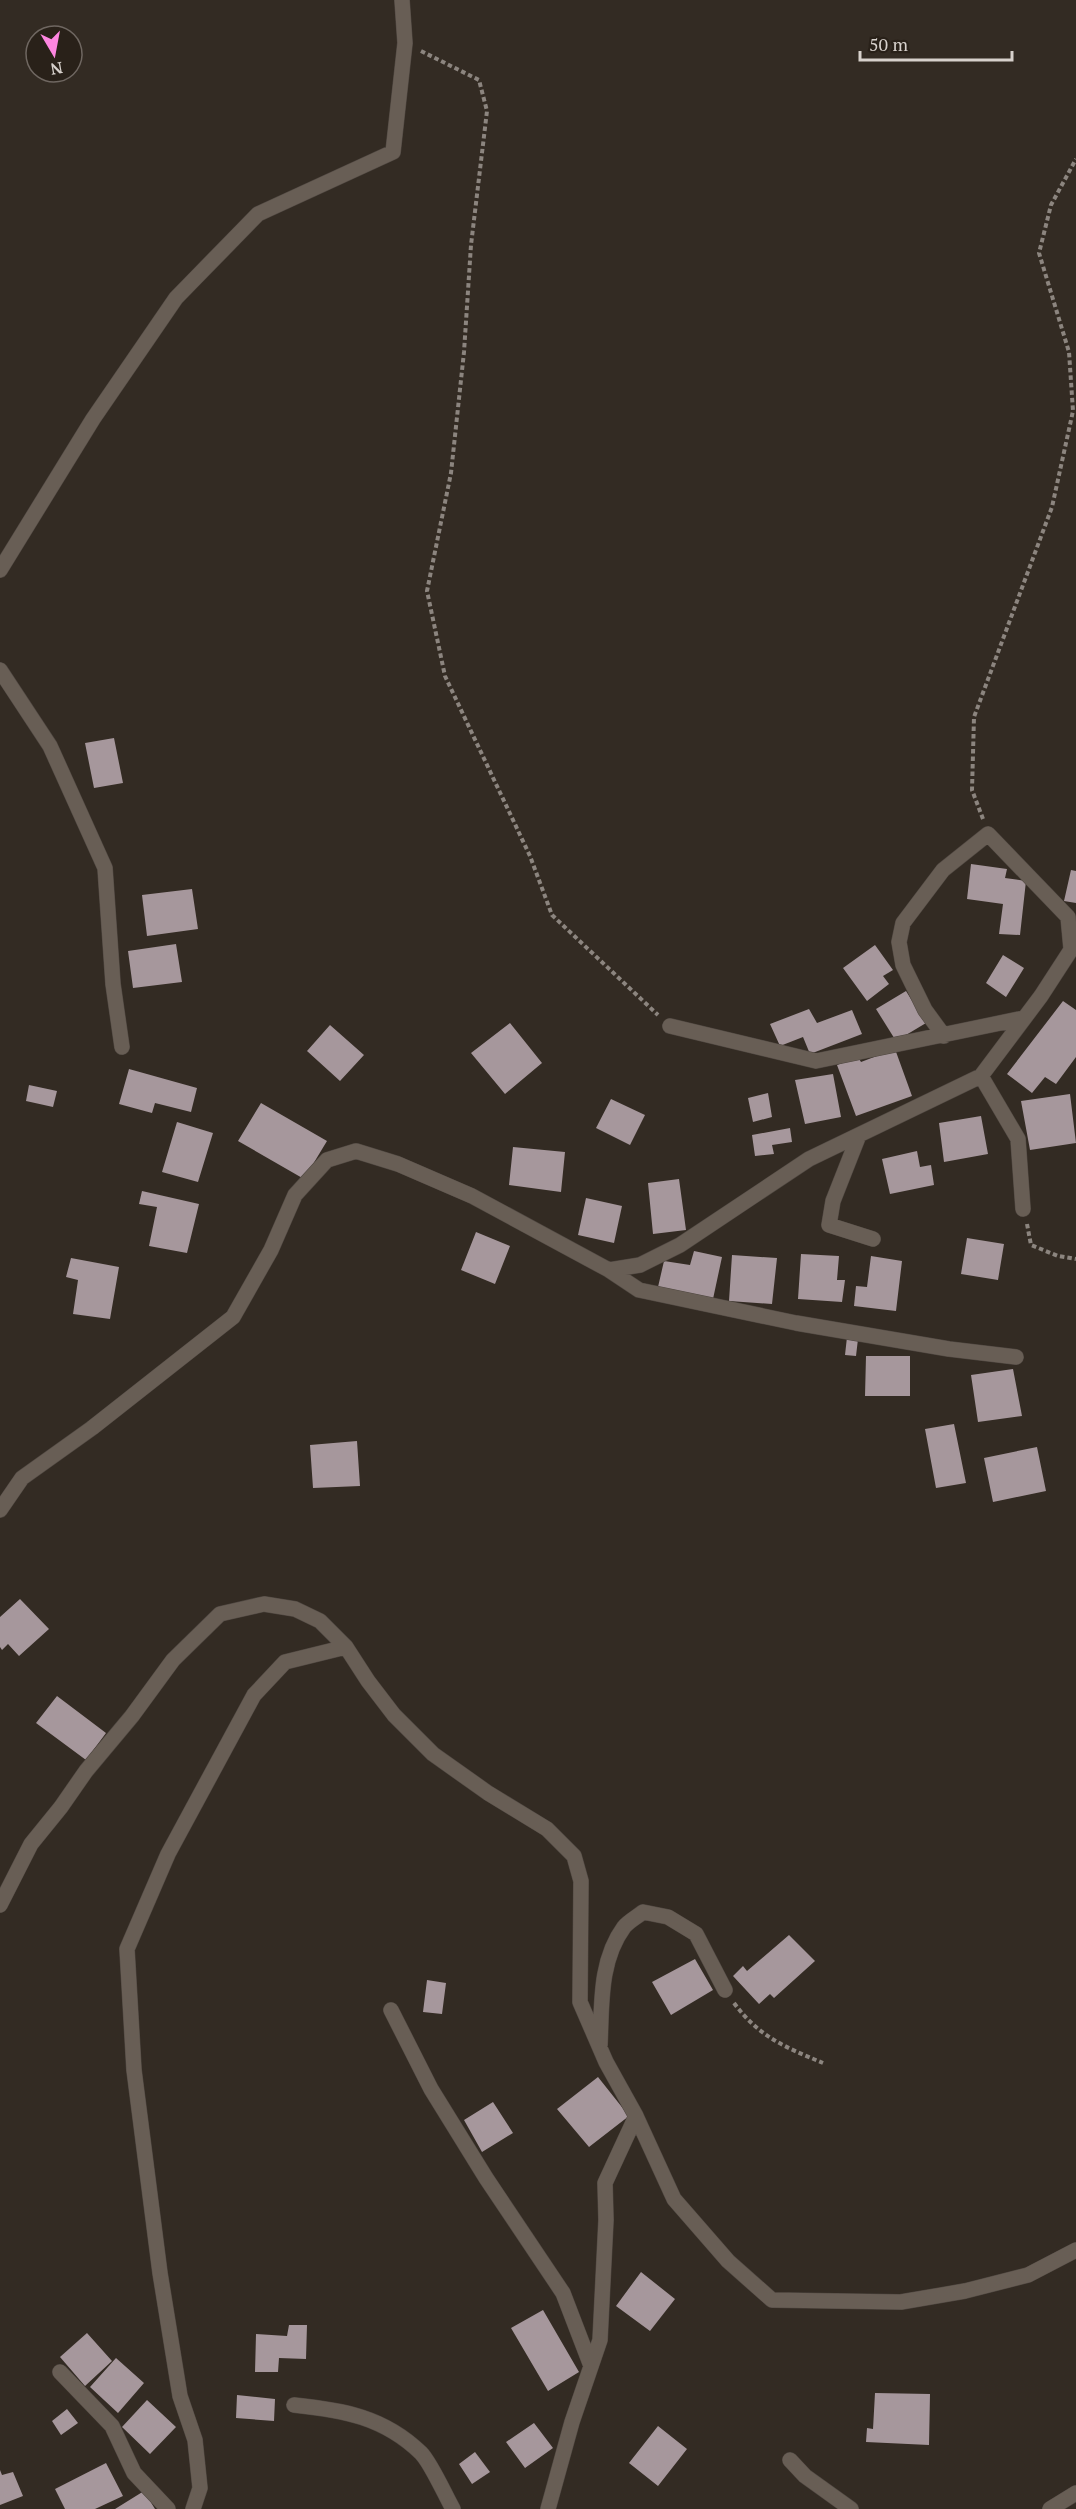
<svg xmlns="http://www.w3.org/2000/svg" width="1076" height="2509" viewBox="0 0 1076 2509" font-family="'PT Serif',serif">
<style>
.building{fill:#a6979c}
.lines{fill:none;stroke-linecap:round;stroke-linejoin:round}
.minor-casing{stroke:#504842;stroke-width:16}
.path{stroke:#8c857f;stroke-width:4;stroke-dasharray:4.5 3;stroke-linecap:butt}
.minor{stroke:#685e55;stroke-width:15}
</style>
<rect width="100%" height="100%" fill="#332b23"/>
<path class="building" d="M114,738L123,783L94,788L85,743Z
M971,864L1007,869L1005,878L1026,881L1020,935L999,934L1003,904L967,899Z
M1071,870L1076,871V903L1064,901Z
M192,889L198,929L147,936L142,895Z
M176,944L182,982L133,988L128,951Z
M875,945L893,970L883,976L889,984L867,1001L843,968Z
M1003,955L1024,968L1006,997L986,983Z
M906,991L926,1023L896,1041L876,1009Z
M1063,1001L1076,1010V1057L1056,1084L1045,1077L1032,1093L1007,1074Z
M809,1009L817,1023L852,1010L862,1034L810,1054L803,1037L780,1046L770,1024Z
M510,1023L542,1063L505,1094L471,1053Z
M330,1025L364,1055L340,1081L307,1051Z
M895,1049L912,1096L856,1116L837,1065L858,1057L861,1062Z
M129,1069L197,1088L191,1112L155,1103L152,1113L119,1104Z
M833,1074L841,1117L805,1124L795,1080Z
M29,1085L57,1091L53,1107L26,1101Z
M768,1093L772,1117L753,1122L748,1098Z
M1070,1094L1076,1143L1030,1150L1021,1101Z
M611,1099L645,1115L630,1145L596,1128Z
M261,1103L327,1141L304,1179L238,1141Z
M981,1116L988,1154L944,1162L939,1123Z
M177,1122L213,1133L198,1182L162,1172Z
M790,1128L792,1142L772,1145L774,1154L755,1156L752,1135Z
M513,1147L565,1152L561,1192L509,1185Z
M917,1151L920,1167L931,1165L934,1185L890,1194L882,1159Z
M679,1179L686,1230L653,1234L648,1183Z
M142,1191L199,1204L187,1253L149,1246L157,1207L139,1204Z
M586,1198L622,1206L614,1243L578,1235Z
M476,1232L510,1246L495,1284L461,1270Z
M967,1238L1004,1244L998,1280L961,1274Z
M694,1251L722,1257L713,1299L658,1287L664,1261L690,1265Z
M801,1254L839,1256L837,1280H845L842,1302L798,1299Z
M732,1255L777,1258L772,1304L729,1301Z
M871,1256L902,1261L896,1311L854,1306L856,1286L867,1287Z
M71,1258L119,1267L110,1319L73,1314L78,1280L66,1277Z
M847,1337L858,1339L856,1356L845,1355Z
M866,1356H910V1396H865Z
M1013,1369L1022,1416L978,1422L971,1375Z
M954,1424L966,1483L936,1488L925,1429Z
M357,1441L360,1486L313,1488L310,1445Z
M1037,1447L1046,1491L993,1502L984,1458Z
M20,1599L49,1629L19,1656L8,1644L2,1650L0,1647V1617Z
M57,1696L106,1733L86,1760L36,1723Z
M789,1935L815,1961L774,1998L770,1994L759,2004L733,1976L743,1966L747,1971Z
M695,1959L713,1990L671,2015L652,1982Z
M427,1980L446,1983L442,2014L423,2012Z
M598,2077L629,2116L589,2147L557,2109Z
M493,2102L513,2133L482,2152L464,2120Z
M641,2272L675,2299L650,2331L616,2306Z
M543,2310L579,2372L548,2391L511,2328Z
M289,2325H307L306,2359L279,2358L278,2372H255L256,2334L287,2336Z
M87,2333L112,2361L85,2386L60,2357Z
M116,2358L144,2383L118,2413L90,2387Z
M875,2393L930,2394L929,2445L866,2442L867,2428L873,2429Z
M237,2395L275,2399L274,2421L236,2418Z
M147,2400L176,2427L150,2454L122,2427Z
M67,2409L78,2423L61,2435L52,2421Z
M534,2423L553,2448L525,2468L506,2442Z
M658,2426L687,2449L658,2486L629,2463Z
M475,2452L490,2472L472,2484L459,2464Z
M106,2463L123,2496L95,2509H65L55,2489Z
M0,2470L2,2475L13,2472L23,2496L0,2505Z
M144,2491L155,2509H115Z"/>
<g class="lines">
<g class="minor-casing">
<path id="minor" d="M0,570L93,419L176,298L258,214L393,152L405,43L402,0
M0,670L50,746L105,868L113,984L122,1047
M670,1026L816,1061L1024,1018
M944,1036L925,1010L903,965L899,942L903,923L943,870L988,834L1068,917L1071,949
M981,1076L1018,1139L1023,1209
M859,1135L833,1201L829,1225L873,1239
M609,1270L640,1265L680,1245L809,1159L981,1076L1041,996L1076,942
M0,1510L22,1478L92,1428L233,1317L271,1250L295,1195L327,1160L356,1151L398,1164L472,1196L609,1270L639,1290L796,1323L949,1349L1016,1357
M0,1905L31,1844L61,1807L86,1771L132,1716L173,1660L220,1614L264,1604L295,1609L320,1621L346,1647L368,1681L394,1715L433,1754L488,1793L547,1829L574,1856L581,1881L580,2002L606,2062L636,2116L605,2183L606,2220L600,2340L572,2422L548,2509
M391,2010L431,2089L486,2178L563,2293L591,2366
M600,2045C602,2005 599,1961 624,1927C629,1921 637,1917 643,1912L668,1917L696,1934L725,1990
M636,2116L674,2199L728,2261L772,2300L901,2302L965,2291L1028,2275L1076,2250
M60,2372L112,2426L134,2473L168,2509
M294,2405C343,2410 384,2417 421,2453C431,2463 445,2495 453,2509
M790,2460L805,2476L851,2509
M193,2509L200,2488L195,2440L180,2396L160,2273L134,2070L127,1949L168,1854L254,1695L285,1662L346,1647
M1050,2509L1076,2493"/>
</g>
<path class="path" d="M421,51L479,80L487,111L471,245L464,352L451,473L427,591L445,676L530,856L552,915L658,1015
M983,819L972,790L974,717L1052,507L1073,411L1069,352L1039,253L1051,205L1076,159
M1027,1224L1031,1245L1058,1256L1076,1259
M734,2003C759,2037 785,2047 823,2063"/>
<use href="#minor" class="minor"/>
</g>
<g transform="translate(54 54) rotate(170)"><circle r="28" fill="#292119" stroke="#6f6761" stroke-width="1.5"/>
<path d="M0-4.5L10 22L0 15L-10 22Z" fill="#fe86e1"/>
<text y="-9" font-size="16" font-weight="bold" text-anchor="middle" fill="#d7d1cc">N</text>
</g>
<path d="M860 51v9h152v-9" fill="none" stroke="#d7d1cc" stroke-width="3"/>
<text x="869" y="51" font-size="18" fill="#d7d1cc" stroke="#292119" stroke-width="4.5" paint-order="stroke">50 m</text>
</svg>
